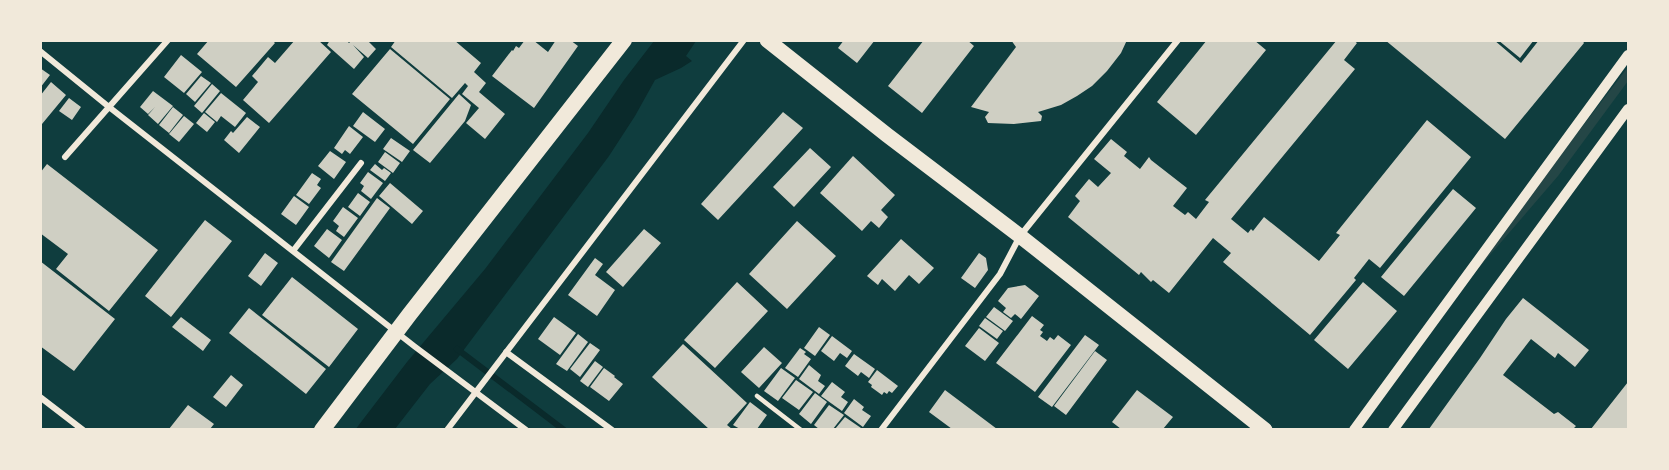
<svg xmlns="http://www.w3.org/2000/svg" width="1669" height="470" viewBox="0 0 1669 470" font-family="'Titillium Web',sans-serif">
<style>
.green{fill:#244646}
.water{fill:#0a2a2b}
.lines{fill:none;stroke-linecap:round;stroke-linejoin:round}
.stream{stroke:#0a2a2b;stroke-width:6}
.building{fill:#cfcfc3}
.service{stroke:#f1e9da;stroke-width:4.5}
.minor{stroke:#f1e9da;stroke-width:6}
.tertiary{stroke:#f1e9da;stroke-width:10}
.primary{stroke:#f1e9da;stroke-width:15}
.trunk{stroke:#f1e9da;stroke-width:16}
</style>
<rect width="100%" height="100%" fill="#0f3d3e"/>
<path class="green" d="M1628,67V81L1558,176L1471,277L1469,274Z"/>
<path class="water" d="M654,41H696L686,56L692,61L681,68L655,80L635,116L609,156L457,359L430,384L395,429L355,430L407,362L485,269L588,133L624,80Z"/>
<g class="lines">
<path class="stream" d="M457,349L564,430"/>
</g>
<path class="building" d="M209,40H272L275,43L236,87L197,54Z
M295,40H318L331,52L269,123L243,100L258,82L252,76L268,57L275,63Z
M330,40H346L349,43L352,40H367L376,49L368,58L353,45L364,57L354,69L327,45Z
M396,40H454L481,63L474,72L486,83L479,92L505,114L485,139L466,123L479,108L462,94L468,86L465,83L452,98L391,47Z
M525,40H533L548,52L556,40H570L578,46L534,108L492,76L512,50L513,51L516,46L519,48Z
M844,40H875L857,63L838,48Z
M924,40H967L974,46L922,113L888,86Z
M1011,40H1127L1121,53L1107,71L1092,86L1077,96L1061,105L1038,112L1042,116L1041,121L1014,124L988,123L985,117L989,112L971,107L1016,47Z
M1207,40H1254L1266,50L1196,135L1157,102Z
M1337,40H1353L1357,43L1344,60L1355,69L1231,219L1248,233L1251,229L1253,231L1264,217L1319,261L1340,235L1336,233L1427,120L1471,157L1380,268L1369,259L1354,278L1356,280L1310,335L1223,262L1231,253L1213,238L1169,293L1153,280L1151,282L1141,272L1139,275L1068,217L1080,201L1075,196L1089,179L1098,187L1111,173L1094,159L1111,139L1127,152L1124,156L1140,169L1149,157L1151,160L1187,188L1173,206L1185,215L1188,212L1196,219L1209,202L1205,200Z
M1385,40H1494L1521,63L1539,40H1582L1584,43L1505,139Z
M1498,40H1534L1520,58Z
M390,49L450,99L413,144L352,94Z
M181,55L202,72L184,93L164,77Z
M40,68L50,75L40,88Z
M201,76L211,83L195,102L186,94Z
M51,82L66,95L42,124L40,123V96Z
M212,84L220,91L202,113L194,106Z
M153,91L173,106L158,124L148,115L155,107L148,114L140,107Z
M221,93L246,113L235,127L221,116L217,122L205,112Z
M459,94L471,105L465,121L430,163L413,150Z
M69,98L81,107L72,120L59,111Z
M173,107L183,115L169,133L159,125Z
M363,112L385,129L375,142L353,126Z
M783,112L803,128L718,220L701,204Z
M204,113L215,122L207,132L196,123Z
M184,116L194,124L179,142L169,134Z
M247,117L260,127L239,153L224,140L231,131L233,133Z
M349,126L363,137L350,154L345,150L342,154L334,148Z
M391,138L410,151L402,162L383,149Z
M810,148L831,167L794,207L773,187Z
M330,151L346,162L334,179L318,166Z
M385,152L400,163L393,173L378,162Z
M853,156L895,195L881,210L888,217L879,228L871,221L862,231L820,193Z
M47,164L158,250L109,311L56,269L68,254L40,233V173Z
M375,164L382,170L384,168L391,173L385,181L370,170Z
M368,172L383,183L371,199L361,191L364,186L360,183Z
M312,173L321,179L317,185L321,188L309,204L296,195Z
M390,183L423,211L412,224L379,196Z
M1453,189L1476,208L1404,296L1381,277Z
M358,193L370,202L360,216L348,207Z
M294,196L309,207L296,225L281,214Z
M377,198L390,208L344,271L331,262Z
M343,207L358,218L344,237L336,231L339,226L333,221Z
M205,220L232,241L171,317L145,296Z
M797,221L836,256L787,309L749,274Z
M327,229L342,240L329,258L314,246Z
M644,229L661,243L623,287L606,272Z
M901,239L934,268L919,284L909,275L895,291L882,279L878,285L867,276Z
M265,253L278,263L261,286L248,276Z
M979,253L986,258L988,270L975,288L961,278Z
M595,258L603,264L595,275L615,290L597,316L568,295Z
M40,261L115,319L74,371L40,346Z
M292,277L358,329L329,367L262,315Z
M737,282L768,311L715,368L684,340Z
M1363,282L1397,311L1348,369L1314,340Z
M1025,285L1039,296L1021,319L1015,314L1011,318L1003,312L1006,308L998,301L1008,288Z
M1523,298L1589,350L1575,367L1558,353L1555,358L1531,339L1503,375L1554,414L1558,412L1576,426L1573,429H1429L1480,358L1506,319Z
M994,307L1013,321L1005,331L986,317Z
M249,308L326,369L306,394L229,333Z
M1032,316L1044,325L1040,330L1043,332L1040,336L1047,341L1050,337L1054,340L1058,335L1071,345L1035,392L996,363Z
M181,317L211,340L203,351L172,327Z
M554,317L576,333L560,355L538,339Z
M985,318L1003,331L997,339L979,326Z
M819,327L830,335L815,356L804,348Z
M979,328L999,343L985,361L965,346Z
M578,334L588,342L567,371L556,364Z
M1085,335L1099,345L1052,407L1038,397Z
M832,336L852,351L847,358L840,353L834,361L821,351Z
M590,343L600,350L580,377L570,369Z
M683,344L747,403L727,425L732,429H709L652,377Z
M764,347L782,363L759,388L741,372Z
M800,348L806,352L804,354L811,359L798,377L785,368Z
M1095,351L1107,360L1066,415L1054,406Z
M854,354L875,369L869,378L861,372L858,376L845,366Z
M595,361L603,367L588,387L580,381Z
M809,365L821,375L818,381L825,386L819,394L799,379Z
M604,368L615,376L614,377L623,384L609,401L590,387Z
M781,368L795,378L778,401L764,391Z
M877,370L898,386L892,393L889,391L887,394L884,392L882,395L871,387L872,385L868,382Z
M231,375L243,385L226,407L213,397Z
M796,380L813,392L799,410L782,398Z
M832,382L845,392L841,397L848,402L842,411L821,396Z
M1628,382V429H1591Z
M945,390L997,429H952L929,412Z
M1137,390L1173,417L1163,429H1121L1112,422Z
M815,393L827,402L811,424L799,414Z
M854,399L864,407L862,410L871,416L863,427L844,413Z
M750,402L767,415L757,429H740L733,425Z
M188,405L214,424L210,429H169Z
M829,405L844,415L833,429H819L814,425Z
M845,417L861,428L859,429H835Z"/>
<g class="lines">
<path class="service" d="M757,396L801,430"/>
<path class="minor" d="M40,51L109,107L414,346L526,430
M65,157L168,40
M293,251L361,163
M506,352L612,430
M40,397L83,430
M447,430L744,40
M881,430L1000,274L1020,236L1178,40"/>
<path class="tertiary" d="M1354,430L1628,55
M1393,430L1628,109"/>
<path class="primary" d="M767,40L887,135L1020,236L1265,430"/>
<path class="trunk" d="M322,430L409,315L624,40"/>
</g>
<rect width="1669" height="470" fill="none" stroke="#f1e9da" stroke-width="84"/>
</svg>
